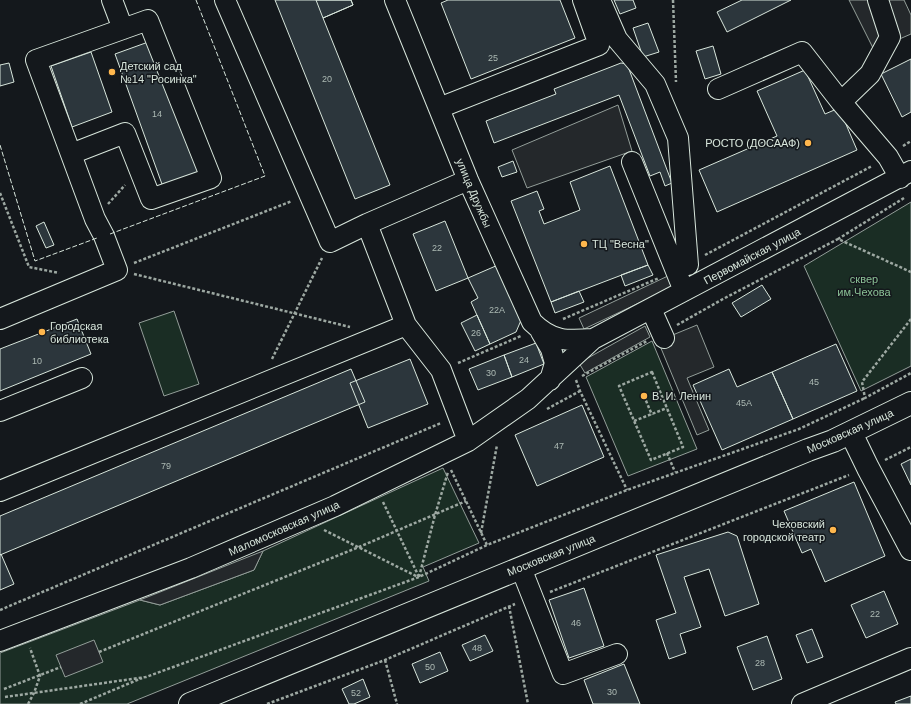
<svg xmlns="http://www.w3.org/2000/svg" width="911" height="704" viewBox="0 0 911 704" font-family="Arial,sans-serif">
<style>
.green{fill:#1a2d24;stroke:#939e99}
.parking{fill:#24282b;stroke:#939e99}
.building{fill:#2c363c;stroke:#d8e6dc}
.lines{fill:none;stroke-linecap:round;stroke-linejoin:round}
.minor-casing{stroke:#d8e6dc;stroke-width:22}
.major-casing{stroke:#d8e6dc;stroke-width:24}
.path{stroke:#9da8a2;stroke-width:2.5;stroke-dasharray:3 2;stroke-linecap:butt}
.minor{stroke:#14181c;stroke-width:20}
.major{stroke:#14181c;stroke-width:22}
.fence{stroke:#d8e6dc;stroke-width:1;stroke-dasharray:5 2;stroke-linecap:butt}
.poi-dot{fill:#ffb74d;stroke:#14181c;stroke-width:1.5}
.labels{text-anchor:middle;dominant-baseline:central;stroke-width:3;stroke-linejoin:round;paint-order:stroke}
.number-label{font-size:9px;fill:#adbab4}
.poi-label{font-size:11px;fill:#d8e6dc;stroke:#14181c;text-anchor:start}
.street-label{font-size:11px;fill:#d8e6dc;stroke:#14181c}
.park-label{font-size:11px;fill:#8ac095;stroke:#14181c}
</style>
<rect width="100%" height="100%" fill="#14181c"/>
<path class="green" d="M911,202V366L861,391L804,266Z
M174,311L199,384L164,396L139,323Z
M652,341L697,449L628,476L586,377Z
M443,468L479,543L423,567L429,581L127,704H0V653L140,600L160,605L254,570L263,551Z"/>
<path class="parking" d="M849,0H904L911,15V34L874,50Z
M618,105L632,151L527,188L512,150Z
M670,275L675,286L584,329L579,318Z
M697,325L714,367L687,378L709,430L697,435L658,341Z
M645,326L650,337L585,373L579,363Z
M263,551L254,570L160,605L140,600Z
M94,640L103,662L65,677L56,655Z"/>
<path class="building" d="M275,0H351L353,5L323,18L390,185L355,199Z
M316,0H351L353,5L323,18Z
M448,0H560L575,38L471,79L441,3Z
M614,0H633L636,8L620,14Z
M742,0H791L727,32L717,12Z
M648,23L659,52L643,57L633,28Z
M151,41L199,175L163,187L115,54Z
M713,46L721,74L705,79L696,51Z
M91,52L112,112L72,127L51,66Z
M911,59V112L902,117L881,74Z
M9,63L14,82L0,86V65Z
M621,63L627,64L672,183L665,186L660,172L650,176L619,95L494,143L486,121L556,94L554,89Z
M805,70L825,114L839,108L857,150L717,212L699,170L777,136L757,91Z
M513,161L517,172L502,177L498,167Z
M610,166L648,265L551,302L511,201L537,191L544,209L539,211L544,224L580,210L570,182Z
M445,221L468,278L436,291L413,234Z
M44,222L54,245L46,248L36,226Z
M498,265L522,318L516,332L490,344L471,302L478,298L468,278Z
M648,265L653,275L625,286L621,275Z
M762,285L771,299L741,317L732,303Z
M579,291L584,302L555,313L551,302Z
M477,315L490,344L475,351L461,323Z
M77,319L91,354L0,391V349Z
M536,343L544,364L512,377L504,355Z
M836,344L857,391L793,419L772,372Z
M504,355L512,377L478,390L469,369Z
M410,359L428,404L368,428L350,383Z
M351,369L365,402L0,555V516Z
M729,369L737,387L772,372L793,419L722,450L693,385Z
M582,405L604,457L537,486L515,435Z
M911,459V485L901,464Z
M854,482L885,556L825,582L811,549L802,553L784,511Z
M728,532L737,536L759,604L725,616L709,569L684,577L701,627L680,634L686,653L669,659L656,620L676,613L656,555Z
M1,554L14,584L0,590V555Z
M584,588L604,646L569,658L549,600Z
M884,591L898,624L866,638L851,605Z
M812,629L823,657L807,663L796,635Z
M485,635L493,651L470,661L462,645Z
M767,636L782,679L753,690L737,647Z
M440,652L448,671L420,683L412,664Z
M624,664L640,704H593L584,680Z
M363,679L370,697L354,704H349L342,689Z
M911,696V704H896L895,702Z"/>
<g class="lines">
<g class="minor-casing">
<path id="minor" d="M112,0L123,29
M225,0L330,242L367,224
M395,0L468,180L532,322C552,342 567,341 593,339
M600,0L617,39L655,84L678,138L688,265
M718,89L802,52L841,102L888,157L900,178
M841,102L870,74L890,37L878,0
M439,108L599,45L583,0
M632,162L684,291
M468,180L367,224L406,325L441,370L468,441
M651,309L664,338
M0,319L117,270L104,236L95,219L36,60L148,20L211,178L151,199L125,133L71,154
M541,332L551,349L555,363L550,380
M0,411L82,378
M0,491L406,325
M521,568L563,674L617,654
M0,641L191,568L335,506L468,441L528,399L593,339L911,171
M802,704L911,658"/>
</g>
<g class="major-casing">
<path id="major" d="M851,433L868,468L911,549
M190,704L808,450L833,441L911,403"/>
</g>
<path class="path" d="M673,0L676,82
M903,146L911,141
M0,193L29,267L59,273
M904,198L838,239L911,272
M108,204L125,185
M705,255L872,166
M134,263L292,201
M134,274L350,327
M563,319L659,278
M911,319L862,382L865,398L911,373
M677,325L723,299L838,239
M272,359L322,258
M458,363L521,336
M652,372L683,447L651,460L619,386Z
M582,376L647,341
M576,380L580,391L627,490
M644,396L652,415
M547,409L580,391
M634,421L667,408
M667,453L675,472
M885,460L911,447
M451,470L487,545
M383,502L419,577
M324,530L418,577
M481,533L497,445
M419,577L435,515L448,472
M550,592L849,475
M509,606L528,704
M0,610L441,423
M99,652L359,547L466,501
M385,660L397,704
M4,689L61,667
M5,697L146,677L419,577L487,545L627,490L799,429L865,398
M28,704L34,693L40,676L30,648
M80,704L142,678
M267,704L385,660L515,604"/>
<use href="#minor" class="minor"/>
<use href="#major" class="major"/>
<path class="fence" d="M0,145L35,261L97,238
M110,234L265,176L196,0"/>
</g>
<g class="poi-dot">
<circle cx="112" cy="72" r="4"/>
<circle cx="808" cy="143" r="4"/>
<circle cx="584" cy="244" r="4"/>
<circle cx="42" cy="332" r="4"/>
<circle cx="644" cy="396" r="4"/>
<circle cx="833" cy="530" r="4"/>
</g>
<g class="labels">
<g class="number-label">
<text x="493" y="58">25</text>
<text x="327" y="79">20</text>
<text x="157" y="114">14</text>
<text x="437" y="248">22</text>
<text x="497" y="310">22А</text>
<text x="476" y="333">26</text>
<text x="524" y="360">24</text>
<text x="37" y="361">10</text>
<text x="491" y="373">30</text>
<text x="814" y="382">45</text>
<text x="744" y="403">45А</text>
<text x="559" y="446">47</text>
<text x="166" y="466">79</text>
<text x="875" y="614">22</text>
<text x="576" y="623">46</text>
<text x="477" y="648">48</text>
<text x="760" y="663">28</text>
<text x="430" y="667">50</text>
<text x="612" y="692">30</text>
<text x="356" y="693">52</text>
</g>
<g class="poi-label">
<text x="120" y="66">Детский сад<tspan x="120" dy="13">№14 "Росинка"</tspan></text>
<text x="800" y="143" text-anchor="end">РОСТО (ДОСААФ)</text>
<text x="592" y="244">ТЦ "Весна"</text>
<text x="50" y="326">Городская<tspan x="50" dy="13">библиотека</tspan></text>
<text x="652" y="396">В. И. Ленин</text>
<text x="825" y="524" text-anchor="end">Чеховский<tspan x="825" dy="13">городской театр</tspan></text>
</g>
<g class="street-label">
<text transform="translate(474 193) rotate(67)">улица Дружбы</text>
<text transform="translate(752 256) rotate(-28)">Первомайская улица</text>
<text transform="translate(850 431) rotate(-24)">Московская улица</text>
<text transform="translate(284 528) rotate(-24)">Маломосковская улица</text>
<text transform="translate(551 555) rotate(-22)">Московская улица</text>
</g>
<g class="park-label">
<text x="864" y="279">сквер<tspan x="864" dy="13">им.Чехова</tspan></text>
</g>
</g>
</svg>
